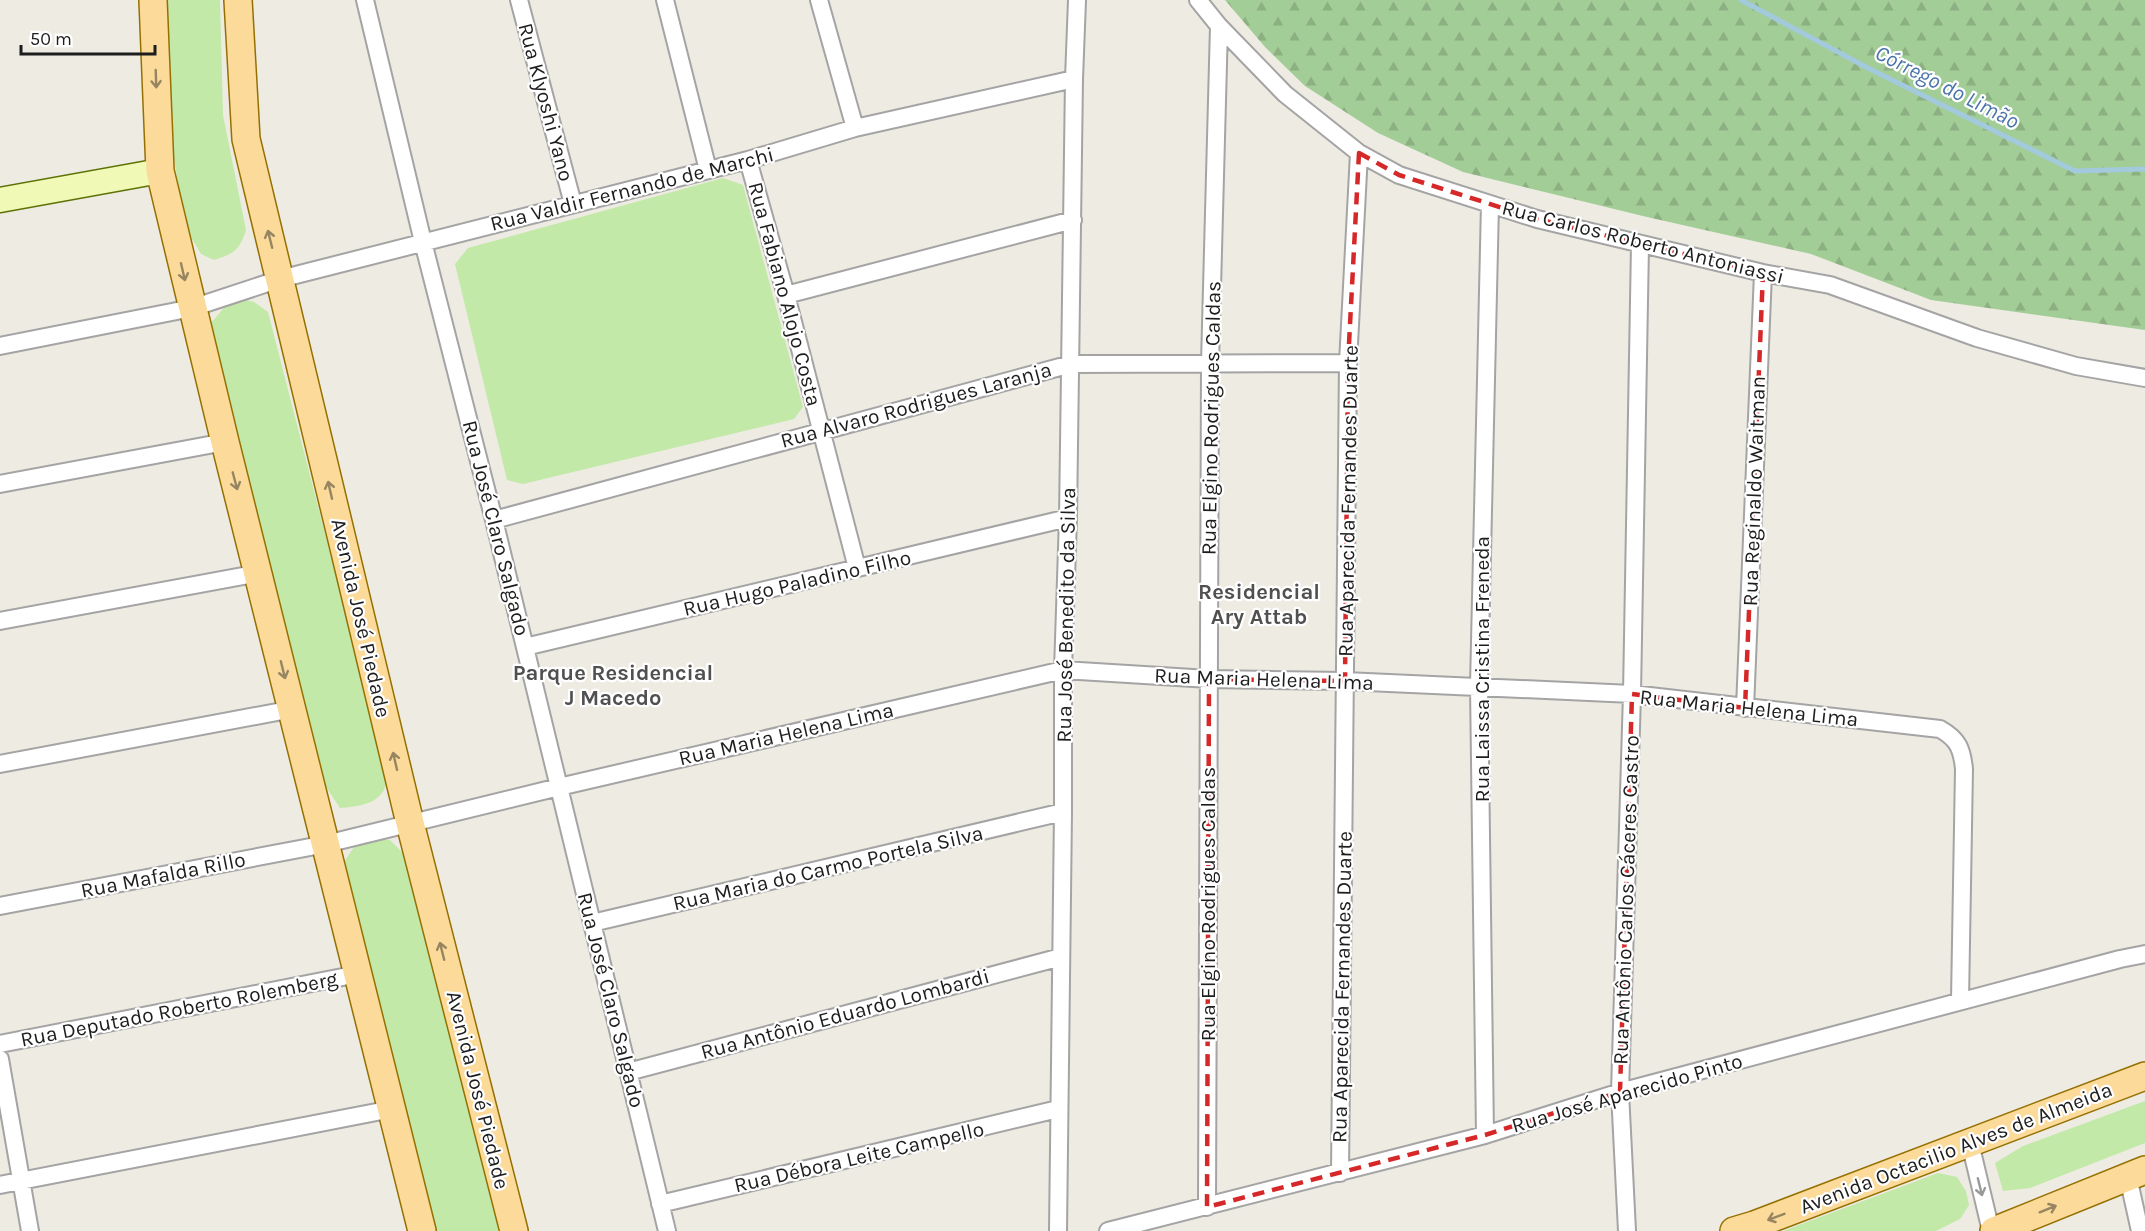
<svg xmlns="http://www.w3.org/2000/svg" width="2145" height="1231" viewBox="0 0 2145 1231" font-family="Karla,sans-serif">
<style>
.grass{fill:#c2e9a8}
.forest{fill:url(#forest-firs)}
.lines{fill:none;stroke-linecap:round;stroke-linejoin:round}
.stream{stroke:#a3cadc;stroke-width:5}
.street-casing{stroke:#a4a4a4;stroke-width:20}
.secondary-casing{stroke:#5d7305;stroke-width:27}
.primary-casing{stroke:#957001;stroke-width:30}
.street{stroke:#fff;stroke-width:16}
.secondary{stroke:#f0f9b6;stroke-width:24}
.primary{stroke:#fbda9a;stroke-width:27}
.oneway{stroke:#978562}
.oneway2{stroke:#999}
.marked{fill:none;stroke:#d62828;stroke-width:4.5;stroke-dasharray:12 8;stroke-linejoin:round}
.labels{text-anchor:middle;dominant-baseline:central;stroke-width:4.5;stroke-linejoin:round;paint-order:stroke}
.street-label{font-size:21px;fill:#1d1d1d;stroke:#fff}
.water-label{font-size:22px;font-style:italic;fill:#4a73ac;stroke:#fff}
.neighbourhood-label{font-size:22px;font-weight:bold;fill:#505050;stroke:#fff}
</style>
<defs>
<pattern id="forest-firs" width="22" height="20" patternUnits="userSpaceOnUse" patternTransform="scale(1.5)"><rect width="22" height="20" fill="#a3cd97"/><path d="M5 1l3.5 6h-7zM16 11l3.5 6h-7z" fill="#8cb082"/></pattern>
</defs>
<rect width="100%" height="100%" fill="#eeebe3"/>
<path class="grass" d="M165,0H220L223,115L246,230C239,251 235,253 214,260L201,254L185,227L171,140Z
M723,178L743,185L803,407L794,419L523,484L507,480L455,264L468,248Z
M241,299L254,302L268,312L384,763C384,769 386,776 386,782C384,804 356,807 340,808L326,787L215,356L211,323L228,303Z
M370,838L390,840L404,854L500,1231H433L346,882L344,862L354,847Z
M2145,1101V1143L2030,1188L2003,1191L1995,1163L2023,1146Z
M1938,1173L1957,1177L1966,1191L1969,1205L1960,1219L1936,1231H1783Z"/>
<path class="forest" d="M1225,0H2145V330L1931,300L1811,254L1647,217L1463,172L1378,133L1305,86L1265,47Z"/>
<g class="lines">
<path class="stream" d="M1741,0L1866,67L2075,171L2145,169"/>
<g class="street-casing">
<path id="street" d="M365,0L423,242L494,520L667,1231
M519,0L573,204
M665,0L708,170
M819,0L855,128
M1198,0L1219,26L1285,94L1359,153L1399,175L1537,219L1763,273L1830,285L1977,338L2076,366L2145,378
M748,160L786,295L857,568
M786,295L1073,220
M0,346L192,308L280,279L748,160L855,128L1074,79
M0,484L225,442
M494,520L1071,364L1348,363
M0,621L259,573
M525,647L1068,518
M1745,708L1763,273
M0,764L293,709
M0,906L326,844L559,787L1063,670L1209,679L1345,681L1632,694L1940,729C1958,739 1962,749 1964,769L1960,1000
M592,923L1063,812
M0,1044L358,974
M0,1059L30,1231
M628,1072L1061,957
M1485,1135L1479,686L1490,204
M1970,1143L1991,1231
M1340,1173L1348,363L1359,153
M2128,1177L2140,1231
M0,1185L392,1109
M660,1204L1058,1109
M1207,1207L1210,363L1219,26
M1058,1231L1063,812V670L1068,518L1074,79L1077,0
M1108,1231L1485,1135L1620,1092L2120,959L2145,954
M1627,1231L1620,1092L1632,694L1640,245"/>
</g>
<g class="secondary-casing">
<path id="secondary" d="M0,200L160,171"/>
</g>
<g class="primary-casing">
<path id="primary" d="M153,0L160,171L225,442L422,1231
M238,0L246,139L410,823L514,1231
M1734,1231L1754,1225L2145,1076
M1994,1231L2145,1170"/>
</g>
<use href="#street" class="street"/>
<use href="#secondary" class="secondary"/>
<use href="#primary" class="primary"/>
</g>
<defs><path id="oneway-shaft" d="M-6 0H5M1.5-3L5.5 0L1.5 3" fill="none" stroke-width="1.6" stroke-linecap="round" stroke-linejoin="round" transform="scale(1.5)"/></defs>
<g class="oneway">
<use href="#oneway-shaft" transform="translate(156 79) rotate(88)"/>
<use href="#oneway-shaft" transform="translate(270 239) rotate(-104)"/>
<use href="#oneway-shaft" transform="translate(183 272) rotate(77)"/>
<use href="#oneway-shaft" transform="translate(235 481) rotate(75)"/>
<use href="#oneway-shaft" transform="translate(330 490) rotate(-103)"/>
<use href="#oneway-shaft" transform="translate(283 670) rotate(76)"/>
<use href="#oneway-shaft" transform="translate(395 761) rotate(-103)"/>
<use href="#oneway-shaft" transform="translate(442 951) rotate(-104)"/>
<use href="#oneway-shaft" transform="translate(2048 1209) rotate(-22)"/>
<use href="#oneway-shaft" transform="translate(1776 1217) rotate(159)"/>
</g>
<use class="oneway2" href="#oneway-shaft" transform="translate(1980 1187) rotate(76)"/>
<path class="marked" d="M1359,153L1399,175L1537,219L1763,273L1745,708L1632,694L1620,1092L1485,1135L1207,1207L1209,679L1345,681L1348,363Z"/>
<g class="labels">
<g class="street-label">
<text transform="translate(546 102) rotate(75)">Rua Klyoshi Yano</text>
<text transform="translate(632 189) rotate(-14)">Rua Valdir Fernando de Marchi</text>
<text transform="translate(1643 242) rotate(14)">Rua Carlos Roberto Antoniassi</text>
<text transform="translate(785 294) rotate(75)">Rua Fabiano Alojo Costa</text>
<text transform="translate(916 405) rotate(-15)">Rua Alvaro Rodrigues Laranja</text>
<text transform="translate(1211 418) rotate(-89)">Rua Elgino Rodrigues Caldas</text>
<text transform="translate(1754 491) rotate(-88)">Rua Reginaldo Waitman</text>
<text transform="translate(1348 501) rotate(-89)">Rua Aparecida Fernandes Duarte</text>
<text transform="translate(496 528) rotate(76)">Rua José Claro Salgado</text>
<text transform="translate(797 583) rotate(-13)">Rua Hugo Paladino Filho</text>
<text transform="translate(1066 615) rotate(-89)">Rua José Benedito da Silva</text>
<text transform="translate(361 618) rotate(77)">Avenida José Piedade</text>
<text transform="translate(1482 669) rotate(-90)">Rua Laissa Cristina Freneda</text>
<text transform="translate(1264 679) rotate(2)">Rua Maria Helena Lima</text>
<text transform="translate(1749 708) rotate(6)">Rua Maria Helena Lima</text>
<text transform="translate(786 734) rotate(-13)">Rua Maria Helena Lima</text>
<text transform="translate(828 868) rotate(-13)">Rua Maria do Carmo Portela Silva</text>
<text transform="translate(163 875) rotate(-11)">Rua Mafalda Rillo</text>
<text transform="translate(1626 900) rotate(-88)">Rua Antônio Carlos Cáceres Castro</text>
<text transform="translate(1208 904) rotate(-90)">Rua Elgino Rodrigues Caldas</text>
<text transform="translate(1342 987) rotate(-89)">Rua Aparecida Fernandes Duarte</text>
<text transform="translate(611 1000) rotate(76)">Rua José Claro Salgado</text>
<text transform="translate(179 1009) rotate(-11)">Rua Deputado Roberto Rolemberg</text>
<text transform="translate(845 1014) rotate(-15)">Rua Antônio Eduardo Lombardi</text>
<text transform="translate(478 1090) rotate(76)">Avenida José Piedade</text>
<text transform="translate(1627 1093) rotate(-16)">Rua José Aparecido Pinto</text>
<text transform="translate(1956 1148) rotate(-21)">Avenida Octacilio Alves de Almeida</text>
<text transform="translate(859 1157) rotate(-13)">Rua Débora Leite Campello</text>
</g>
<g class="water-label">
<text transform="translate(1947 87) rotate(27)">Córrego do Limão</text>
</g>
<g class="neighbourhood-label">
<text x="1259" y="592">Residencial<tspan x="1259" dy="25">Ary Attab</tspan></text>
<text x="613" y="673">Parque Residencial<tspan x="613" dy="25">J Macedo</tspan></text>
</g>
</g>
<path d="M21 45v9h134v-9" fill="none" stroke="#1d1d1d" stroke-width="3"/>
<text x="30" y="45" font-size="18" fill="#1d1d1d" stroke="#ffffff" stroke-width="4.5" paint-order="stroke">50 m</text>
</svg>
